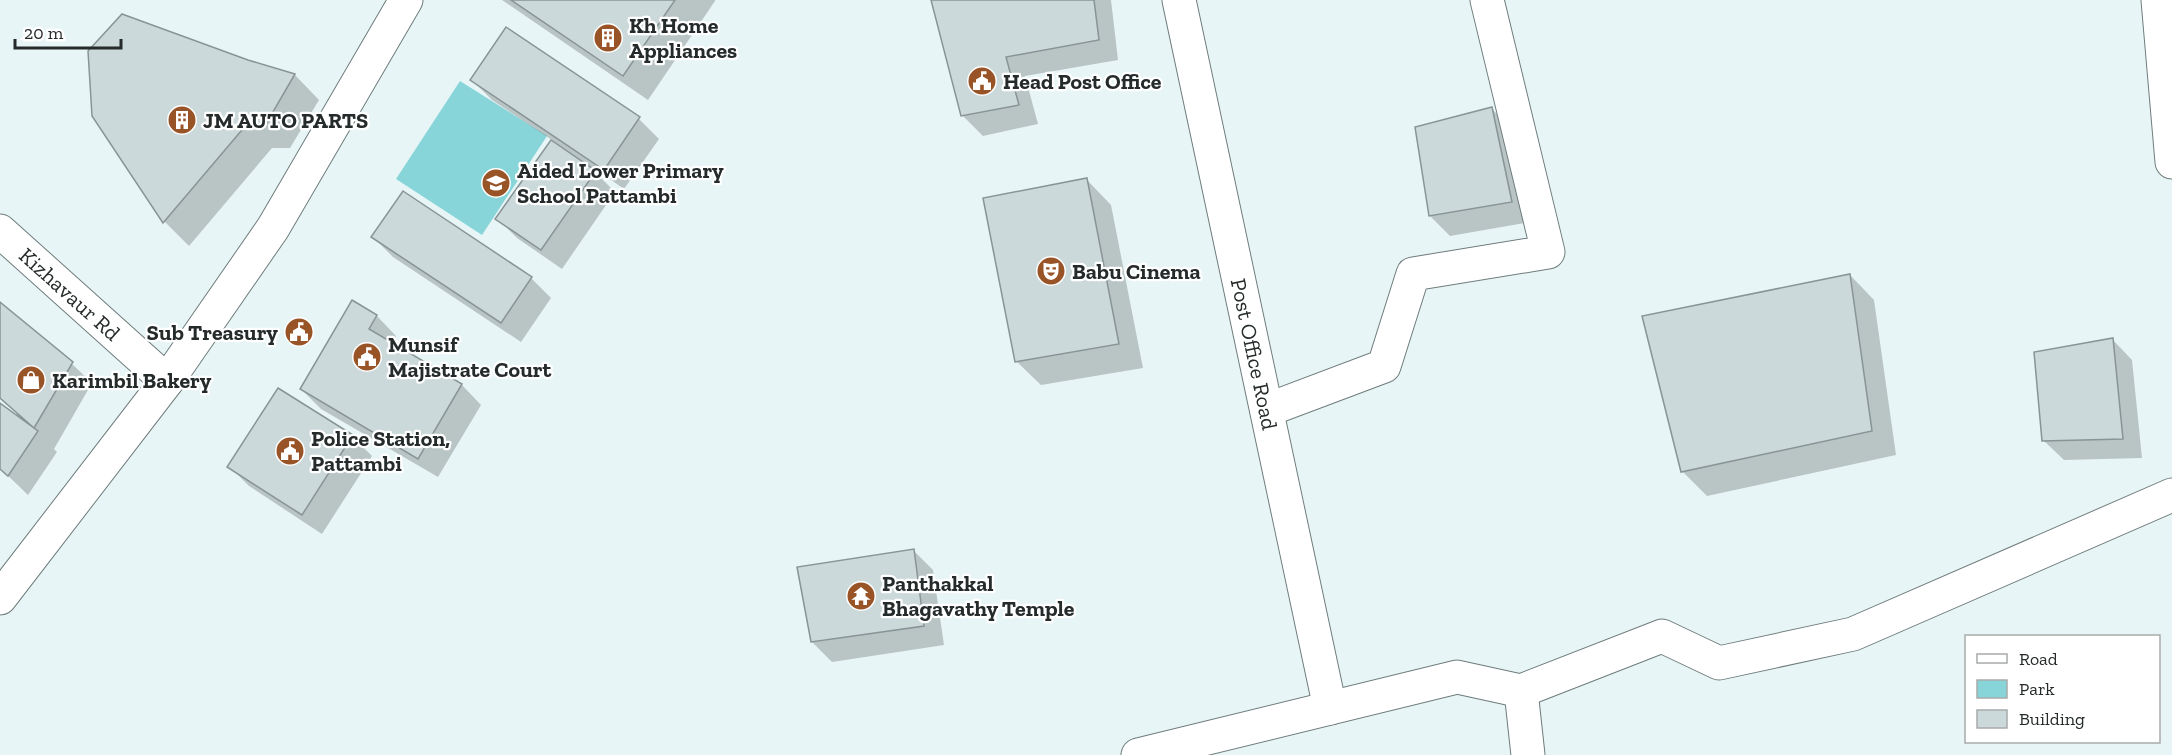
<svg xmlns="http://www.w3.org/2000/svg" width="2172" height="755" viewBox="0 0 2172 755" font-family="'Zilla Slab',serif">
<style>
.green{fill:#87d5d9}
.shadow{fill:#0003}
.building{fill:#ccd9da;stroke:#889495;stroke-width:1.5}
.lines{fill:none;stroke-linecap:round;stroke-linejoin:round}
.minor-casing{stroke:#6f7c7c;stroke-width:35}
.tertiary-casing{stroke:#6f7c7c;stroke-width:35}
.primary-casing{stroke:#6f7c7c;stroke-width:35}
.minor{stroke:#fff;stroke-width:33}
.tertiary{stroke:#fff;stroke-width:33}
.primary{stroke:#fff;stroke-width:33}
.labels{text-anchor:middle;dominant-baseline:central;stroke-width:4.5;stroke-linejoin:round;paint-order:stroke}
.poi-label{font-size:22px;font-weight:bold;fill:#252a2a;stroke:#fff;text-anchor:start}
.street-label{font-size:22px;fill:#252a2a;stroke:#fff}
</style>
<rect width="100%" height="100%" fill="#e8f5f6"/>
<path class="green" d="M460,81L547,136L482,235L396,179Z"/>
<path class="shadow" d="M502,0H715V1L648,100Z
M933,0H1111L1118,60L1025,76L1038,124L983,136L963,116Z
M507,29L639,119L659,139L624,189L594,168L593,170L615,192L562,269L517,238L497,218L552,140L492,100L472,80Z
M248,62L295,75L319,100L290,148H272L189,246L165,222L93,116Z
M1492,109L1512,129L1531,222L1450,236L1430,216Z
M1087,180L1111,205L1143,368L1041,385L1016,361Z
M373,237L531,278L551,298L521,342L393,257Z
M1850,275L1874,300L1896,455L1707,496L1683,472Z
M0,304L71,363L92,383L54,449L57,452L28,495L0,468V404L15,415L17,413L0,399Z
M377,316L396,336L391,344L462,385L481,405L438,477L321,409L301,389Z
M2113,340L2132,360L2142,458L2064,460L2043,440Z
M279,390L352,436L372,456L322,534L249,486L229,466Z
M913,550L933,570L944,645L832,662L812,642Z"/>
<path class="building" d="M511,0H675L623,76Z
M931,0H1094L1099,40L1006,57L1019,105L961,116Z
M122,14L248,60L295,74L266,124H247L163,223L92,116L88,51Z
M506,27L640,117L604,170L470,80Z
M1492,107L1512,202L1429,216L1415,127Z
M551,140L596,171L541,250L495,219Z
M1087,178L1119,344L1015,362L983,198Z
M403,191L532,277L501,323L371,237Z
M1850,274L1872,431L1681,472L1642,316Z
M352,300L377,315L369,329L462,384L418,459L300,389Z
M0,302L73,362L34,428L0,398Z
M2113,338L2123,439L2042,441L2034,352Z
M278,388L353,435L302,515L227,467Z
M0,403L38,431L8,476L0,469Z
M914,549L924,626L811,642L797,567Z"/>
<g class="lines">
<g class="minor-casing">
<g id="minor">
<path id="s1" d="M1179,0L1330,708"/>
<path d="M2158,0L2172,162"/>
<path d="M1267,410L1384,366L1413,274L1548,252L1487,0"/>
<path d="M1521,691L1528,755"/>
<path d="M1138,755L1457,677L1521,691L1662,636L1719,663L1853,634L2172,495"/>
</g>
</g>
<g class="tertiary-casing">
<g id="tertiary">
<path id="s2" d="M0,231L167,381"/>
</g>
</g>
<g class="primary-casing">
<path id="primary" d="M0,598L167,381L273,228L406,0"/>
</g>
<use href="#minor" class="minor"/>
<use href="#tertiary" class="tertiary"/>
<use href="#primary" class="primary"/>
</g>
<defs>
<g id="building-disc" transform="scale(1.5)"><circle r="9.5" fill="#985327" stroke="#fff"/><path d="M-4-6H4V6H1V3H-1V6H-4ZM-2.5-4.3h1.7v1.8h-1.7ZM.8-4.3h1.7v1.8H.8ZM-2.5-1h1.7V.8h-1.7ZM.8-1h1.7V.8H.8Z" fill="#fff"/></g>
<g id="civic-disc" transform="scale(1.5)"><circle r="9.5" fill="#985327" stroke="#fff"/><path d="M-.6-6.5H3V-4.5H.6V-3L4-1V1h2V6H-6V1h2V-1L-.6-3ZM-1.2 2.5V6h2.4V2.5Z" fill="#fff"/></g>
<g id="school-disc" transform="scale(1.5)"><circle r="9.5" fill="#985327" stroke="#fff"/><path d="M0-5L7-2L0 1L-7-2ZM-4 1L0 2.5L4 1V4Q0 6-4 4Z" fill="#fff"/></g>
<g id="theatre-disc" transform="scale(1.5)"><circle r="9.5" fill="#985327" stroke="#fff"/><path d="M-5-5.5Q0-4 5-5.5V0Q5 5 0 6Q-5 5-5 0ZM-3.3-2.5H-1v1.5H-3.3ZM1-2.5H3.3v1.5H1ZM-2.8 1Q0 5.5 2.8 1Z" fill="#fff"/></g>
<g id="shop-disc" transform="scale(1.5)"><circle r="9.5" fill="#985327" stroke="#fff"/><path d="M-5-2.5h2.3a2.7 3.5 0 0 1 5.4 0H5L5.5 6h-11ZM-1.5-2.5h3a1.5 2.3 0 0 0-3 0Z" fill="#fff"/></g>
<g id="temple-disc" transform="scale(1.5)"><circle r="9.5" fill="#985327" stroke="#fff"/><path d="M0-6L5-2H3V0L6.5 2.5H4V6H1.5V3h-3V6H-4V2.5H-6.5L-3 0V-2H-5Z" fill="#fff"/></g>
</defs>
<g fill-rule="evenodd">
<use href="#building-disc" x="608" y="38"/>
<use href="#civic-disc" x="982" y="81"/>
<use href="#building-disc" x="182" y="120"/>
<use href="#school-disc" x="496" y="183"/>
<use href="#theatre-disc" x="1051" y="271"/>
<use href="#civic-disc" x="299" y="332"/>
<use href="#civic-disc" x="367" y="357"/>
<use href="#shop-disc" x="31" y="380"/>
<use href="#civic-disc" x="290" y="451"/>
<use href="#temple-disc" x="861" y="596"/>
</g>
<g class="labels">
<g class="poi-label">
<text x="629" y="25">Kh Home<tspan x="629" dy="25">Appliances</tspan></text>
<text x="1003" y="81">Head Post Office</text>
<text x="203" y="120">JM AUTO PARTS</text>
<text x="517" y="170">Aided Lower Primary<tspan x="517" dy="25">School Pattambi</tspan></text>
<text x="1072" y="271">Babu Cinema</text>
<text x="278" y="332" text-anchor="end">Sub Treasury</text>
<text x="388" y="344">Munsif<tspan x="388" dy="25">Majistrate Court</tspan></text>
<text x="52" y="380">Karimbil Bakery</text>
<text x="311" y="438">Police Station,<tspan x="311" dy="25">Pattambi</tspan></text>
<text x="882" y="583">Panthakkal<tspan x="882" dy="25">Bhagavathy Temple</tspan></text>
</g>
<g class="street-label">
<text stroke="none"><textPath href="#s2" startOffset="94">Kizhavaur Rd</textPath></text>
<text stroke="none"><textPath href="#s1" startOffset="362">Post Office Road</textPath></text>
</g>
</g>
<rect x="1965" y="635" width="195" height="108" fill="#ffffff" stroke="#a8aaaa" stroke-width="1.5"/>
<rect x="1977" y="654" width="30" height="9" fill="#ffffff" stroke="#a8aaaa" stroke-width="1.5"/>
<text x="2019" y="665" font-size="18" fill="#252a2a">Road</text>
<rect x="1977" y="680" width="30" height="18" fill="#87d5d9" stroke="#a8aaaa" stroke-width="1.5"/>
<text x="2019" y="695" font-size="18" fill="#252a2a">Park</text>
<rect x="1977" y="710" width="30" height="18" fill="#ccd9da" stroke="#a8aaaa" stroke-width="1.5"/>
<text x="2019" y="725" font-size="18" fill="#252a2a">Building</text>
<path d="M15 39v9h106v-9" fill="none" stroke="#252a2a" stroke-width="3"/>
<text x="24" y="39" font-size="18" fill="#252a2a" stroke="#ffffff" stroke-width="4.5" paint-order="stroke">20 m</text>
</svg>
